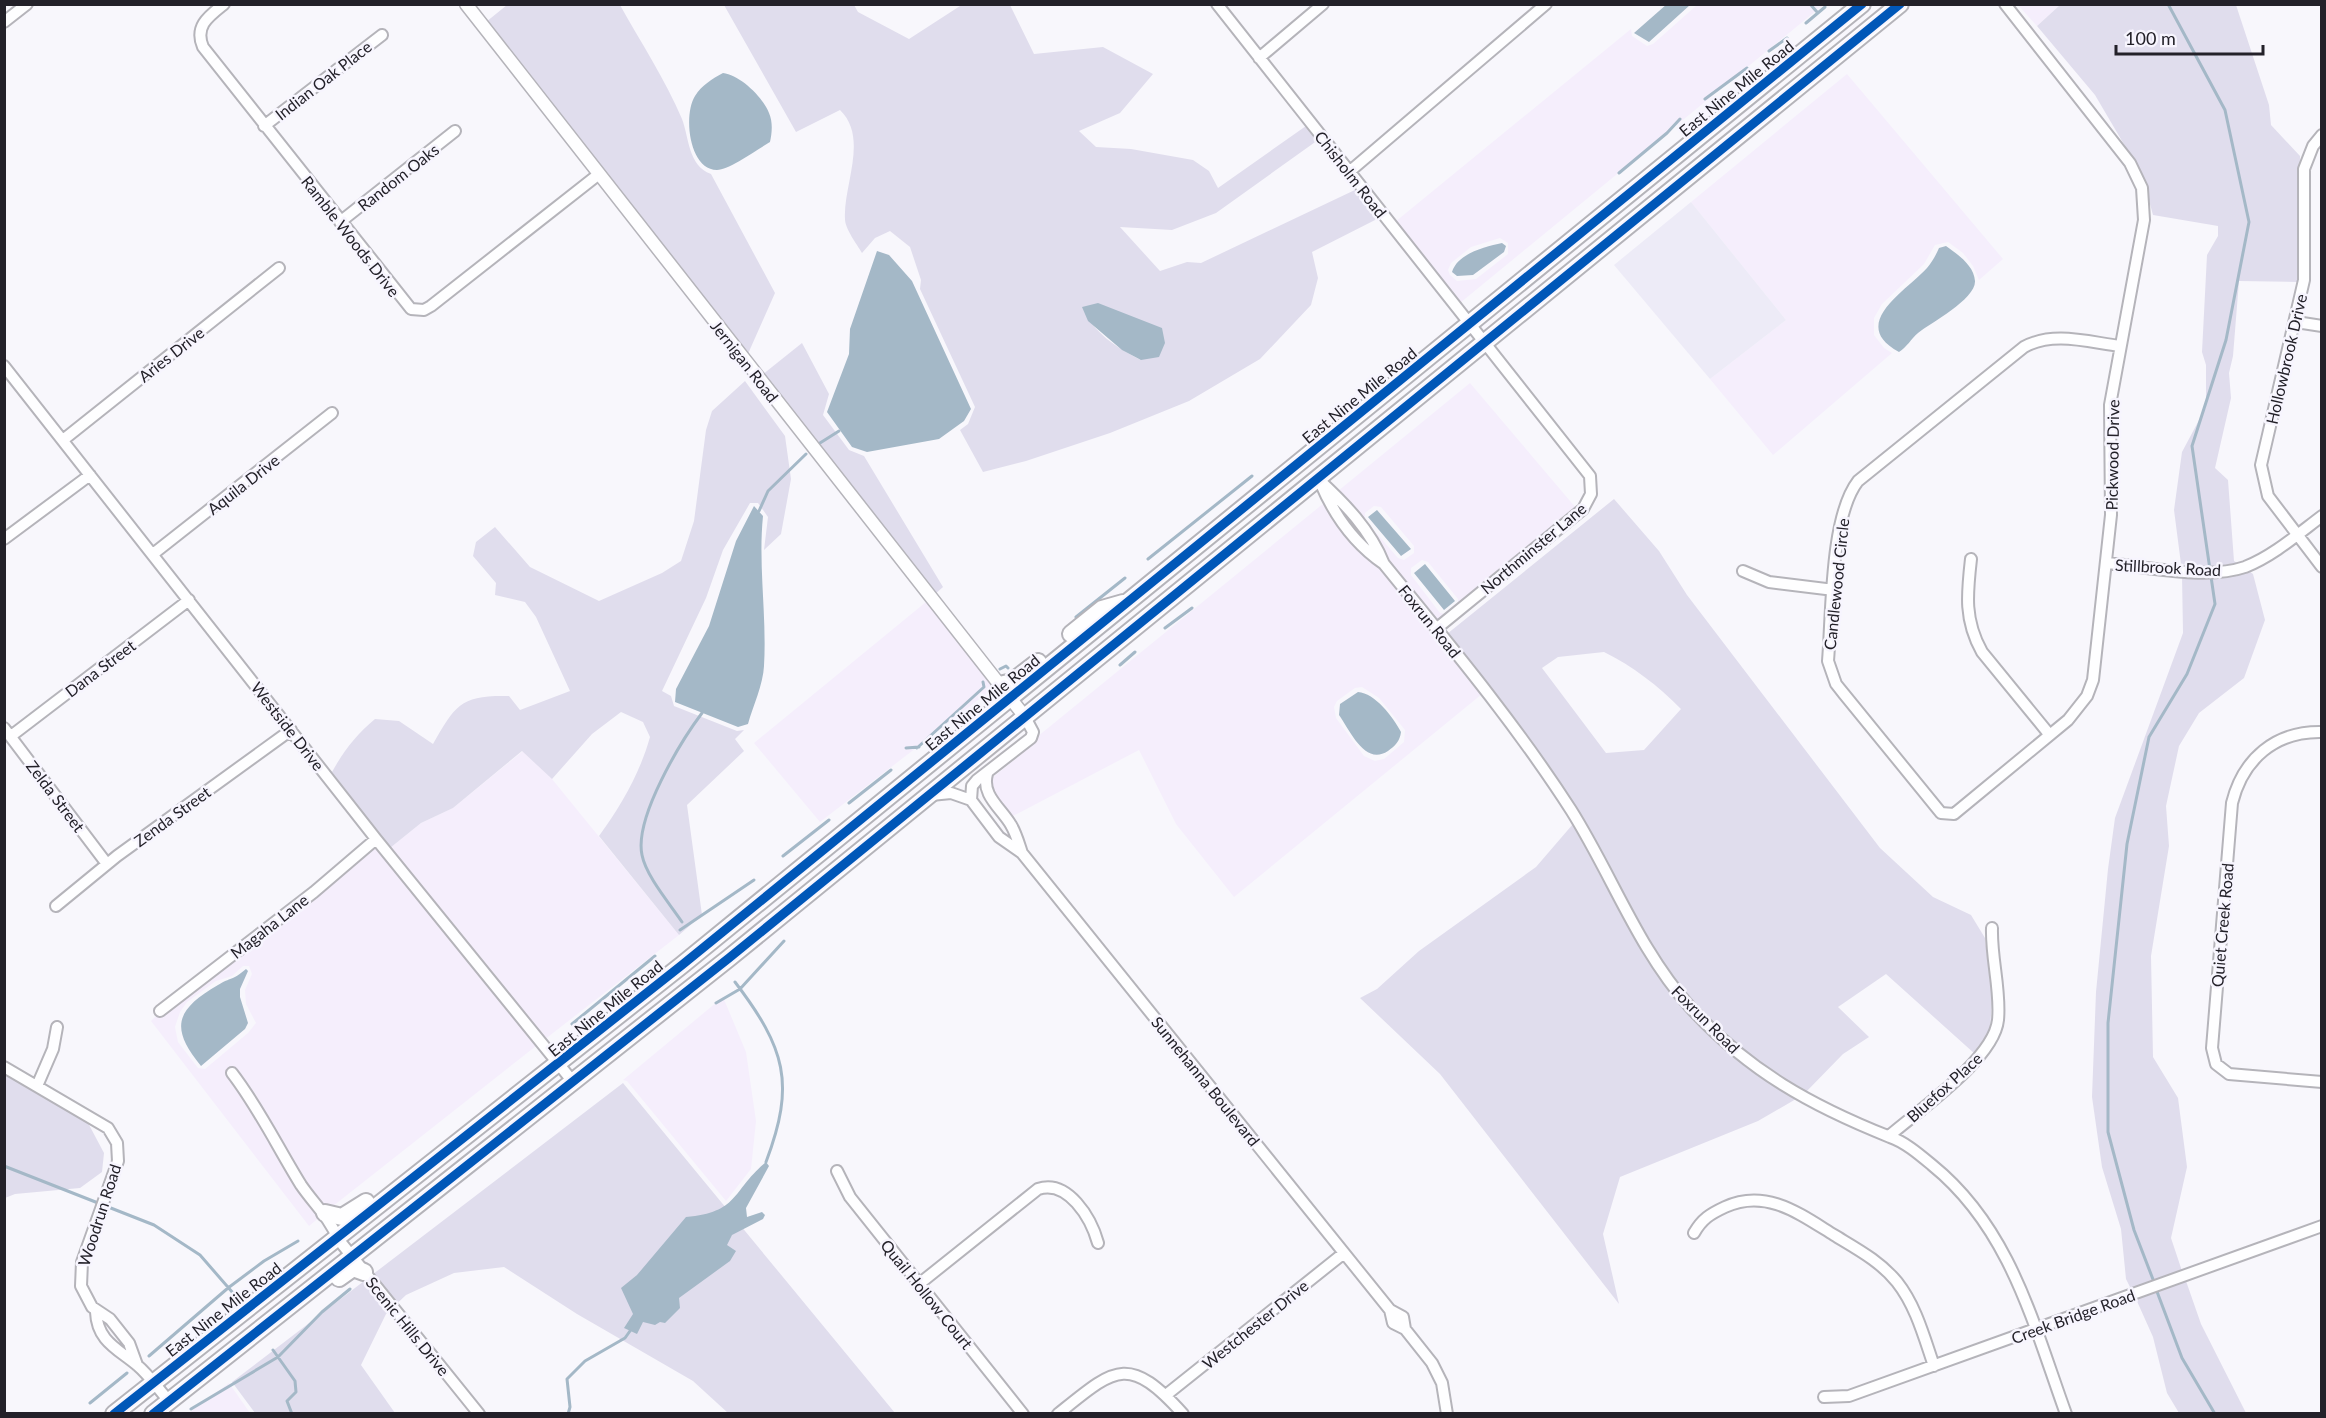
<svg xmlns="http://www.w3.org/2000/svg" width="2326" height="1418" viewBox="0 0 2326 1418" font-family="Lato,sans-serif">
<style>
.commercial{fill:#f5eefc;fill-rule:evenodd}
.built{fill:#edebf7}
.green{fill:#e0dded;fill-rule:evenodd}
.water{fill:#a4b8c7}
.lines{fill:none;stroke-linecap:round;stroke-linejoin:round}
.stream{stroke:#a4b8c7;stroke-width:3}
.minor-casing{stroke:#b5b4ba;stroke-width:14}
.tertiary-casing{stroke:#b5b4ba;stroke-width:15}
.primary-casing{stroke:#b5b4ba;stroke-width:20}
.minor{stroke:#fefeff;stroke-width:10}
.tertiary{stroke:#fefeff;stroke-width:12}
.primary{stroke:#fefeff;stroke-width:16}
.cycleway-casing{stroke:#f7f5fe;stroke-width:13}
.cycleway{stroke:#0057b8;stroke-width:9}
.labels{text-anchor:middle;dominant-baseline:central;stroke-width:5;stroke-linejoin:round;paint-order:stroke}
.street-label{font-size:16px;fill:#232129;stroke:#f7f5fe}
</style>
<rect width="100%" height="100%" fill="#f8f7fc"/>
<path class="commercial" d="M1697,5H1823L1460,303L1395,222L1631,29L1632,36L1647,46L1653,44ZM1500,238L1508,243V254L1476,279L1457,281L1450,275L1448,270L1451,263L1471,247Z
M2018,5H2060L2037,26Z
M1847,74L2003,259L1979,280L1973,266L1963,253L1948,242L1935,245L1924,264L1882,304L1874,318V335L1884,348L1892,353L1773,455L1710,379L1786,320L1691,202Z
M1470,383L1576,508L1458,604V599L1428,562L1422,560L1411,568V575L1440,613L1446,614L1436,621L1391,564L1378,537L1338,491ZM1374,506L1381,507L1414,546V553L1404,560L1398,558L1365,520V513Z
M1324,503L1359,552L1383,570L1482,694L1234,897L1176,824L1139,750L1011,817L991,791L992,778L1035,743L1037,737ZM1362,687L1379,698L1405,730L1404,742L1384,759L1375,761L1364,756L1336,718L1334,707L1337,701L1355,688Z
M926,602L995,687L820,822L754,743Z
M523,751L552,779L679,935L544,1040L390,848L421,823L453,808Z
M376,846L536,1046L328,1210L307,1185L256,1095L232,1066L225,1072L248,1101L321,1216L309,1226L151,1021L157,1015L160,1018L317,896ZM243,966H249L252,974L245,990L246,1004L256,1023L248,1033L205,1069L198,1068L178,1042L175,1027L180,1012L187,1002L216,981L232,976Z
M723,997L746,1052L756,1121L751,1169L726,1201L627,1081L623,1080Z
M229,1383L250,1413H189Z"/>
<path class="built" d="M1691,202L1786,320L1710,379L1614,265Z"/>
<path class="green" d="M968,4L1010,5L1034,54L1103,47L1153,74L1120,113L1079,131L1096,147L1131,149L1193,160L1209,171L1218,188L1306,126L1318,140L1216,213L1172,230L1120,227L1160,271L1187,262L1201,263L1357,189L1379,218L1312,252L1318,278L1311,305L1260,359L1189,401L1110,433L1026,461L983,472L960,430L968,424L975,407L920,289L921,280L910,247L890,231L875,238L862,253C857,244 845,229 845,219C843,185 869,138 840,110L796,132L724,5H854L858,12L909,39L960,6ZM1083,307L1141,360C1117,348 1092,332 1083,307Z
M507,5H620C640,41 666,81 682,119C689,137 688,166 711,174L775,293L747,356L486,22Z
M2060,5H2236L2269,105L2271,125L2300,156L2298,282L2239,281L2233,356L2229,373L2231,398L2215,468L2228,480L2234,561L2237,563L2211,567L2181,564L2174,510L2182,452L2206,407V365L2202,352L2207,255L2218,236V226L2153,215L2142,175L2095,95L2037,26Z
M802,343L829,394L823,415L849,450L864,456L943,587L934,595L762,375Z
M745,381L785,436L791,479L781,534L764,550L768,517L758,503H750L723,550L706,598L662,691L671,696L674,706L737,731L744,730L735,739L744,751L687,805L702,915L679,935L599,836C621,806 640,773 650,737L643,722L621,712L592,734L552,779L522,751L453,808L421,823L390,848L332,772C344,750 357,734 375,719L399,721L433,744C456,704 461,695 509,696L520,710L570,691L536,617L525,602L495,595L496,583L473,556L476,542L495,527L530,567L599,601L662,573L681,561L694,521L706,430L712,411Z
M1614,499L1659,551L1687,595L1880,848L1933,897L1971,915L1985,938L1992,999L1990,1031L1975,1054L1886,974L1838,1007L1869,1037L1843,1054L1805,1093L1744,1051L1708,1018L1674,979L1653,951L1537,751L1447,634ZM1604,652C1634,667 1657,685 1681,709L1644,750L1606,753L1542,668L1558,657Z
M2249,571L2253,574L2265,620L2244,678L2199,713L2179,746L2166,806L2169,846L2151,956L2153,1057L2178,1098L2187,1167L2171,1238L2182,1271L2131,1289L2126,1279L2121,1229L2102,1167L2092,1097L2096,992L2108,869L2115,818L2183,633L2182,575L2212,577Z
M1573,824C1598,867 1618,912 1644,954C1680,1014 1736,1063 1796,1099L1758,1121L1620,1177L1603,1234L1619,1304L1440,1074L1360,998L1377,989L1419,951L1536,867Z
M4,1073L87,1121L104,1153L102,1172L80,1188L15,1194L5,1198Z
M623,1083L895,1413H728L693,1381L577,1314L504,1267L454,1273L406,1295L386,1314L361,1365L395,1413H255L232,1382Z
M2186,1281L2201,1324L2246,1413H2179L2167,1393L2153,1337L2136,1299Z"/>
<path class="water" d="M1667,4L1690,5L1649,42L1634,33Z
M723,73C740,75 763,97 769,113C773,122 772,133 770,142C758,149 729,170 717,170C689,170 683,115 695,96C702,85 712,79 723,73Z
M1502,243L1506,246L1504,252L1473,275L1457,276L1452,272C1458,253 1485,247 1502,243Z
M1946,246C1957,254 1974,265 1975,281C1976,299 1931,323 1918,333C1911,339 1907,347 1899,352C1848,324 1905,292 1927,268C1932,262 1936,255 1939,248Z
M877,251L889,255L912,281L971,409L964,421L939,439L867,452L852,447L827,412L849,354L850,329Z
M1098,303L1162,328L1165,343L1159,357L1141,360L1122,350L1088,321L1082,307Z
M754,506L763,516C758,566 767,616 764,666C763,685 753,706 748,724L738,727L675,702L676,689L709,626L736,541Z
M1377,510L1411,549L1401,556L1368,517Z
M1425,564L1455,601L1444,610L1414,573Z
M1358,692C1375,693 1393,717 1401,732C1400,741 1395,746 1388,751C1365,766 1351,732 1339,715L1340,704Z
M246,969L248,971L240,989V997L248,1023L245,1029L201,1066C170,1028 175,1010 218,985C231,977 232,981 246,969Z
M766,1162L769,1166L746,1208L747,1217L762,1212L765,1215L763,1219L732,1235L727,1245L736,1251L730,1261L679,1298L680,1308L665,1323L660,1322L655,1325L643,1322L637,1334L624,1328L633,1314L621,1288L637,1275L686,1217C740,1212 731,1191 766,1162Z"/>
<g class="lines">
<path class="stream" d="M1810,4L1817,12
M1806,23L1825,7
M1769,51L1787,38
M1705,99L1747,68
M1619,173L1667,133L1680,119
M820,443L839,431
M759,511L768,491L806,454
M1148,559L1252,476
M1076,617L1125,578
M1165,628L1192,608
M1120,665L1135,652
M1000,669L1006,666L1008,668
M906,748L919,747
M917,748L984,687L983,682
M849,803L891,770
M783,856L829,820
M682,922C670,904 646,876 642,855C634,818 681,741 702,713
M680,930L754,880
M735,982C785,1048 796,1083 766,1162
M716,1003L740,989L784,941
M572,1024L655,956
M4,1166L154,1225L200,1255L233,1293
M2154,1282L2134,1230L2108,1132V1023L2127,844L2149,737L2187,674L2215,604L2192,446L2226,340L2249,222L2225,110L2168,4
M2156,1289L2182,1358L2215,1414
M273,1350L295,1381L296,1392L287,1401L292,1414
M149,1356L228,1288L264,1261L298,1241
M90,1403L127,1373
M191,1409L278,1357L322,1312L350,1289
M568,1414L570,1407L567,1379L585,1361L625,1338L630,1331"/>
<g class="minor-casing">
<path id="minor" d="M224,4C209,16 194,26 203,47L411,309L424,310L431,306L599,174
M1217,4L1590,476L1591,494L1583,509L1436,629
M2005,4L2130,163L2142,188L2144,220L2110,405L2111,515L2093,680L2087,696L2068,720L1954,814L1941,813L1844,694L1836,684L1828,661C1832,613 1830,517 1858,481L2024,347C2053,331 2088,342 2120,346
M4,22L27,4
M1259,58L1323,4
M264,126L382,35
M2322,135L2313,146L2304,169V280L2261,465L2268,496L2322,567
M1349,172L1546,4
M340,222L455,131
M2296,322L2322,326
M4,366L376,839L574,1083
M63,440L279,268
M1318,479C1345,504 1370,529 1384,564C1449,644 1515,723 1571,810C1612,875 1638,949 1690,1007C1748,1071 1812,1106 1890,1137C1905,1142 1920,1155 1932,1165C2010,1228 2033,1323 2066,1414
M1321,484C1335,517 1355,544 1384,564
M4,539L90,475
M153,554L332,413
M1971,559C1967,594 1964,620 1982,652L2049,734
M2107,563C2147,567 2207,580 2245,567C2273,556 2298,534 2322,516
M1743,571L1769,582L1834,590
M1025,717L1033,732L1031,738L977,780L972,786L971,800L999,837L1022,853L1390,1310
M4,728L107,864
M2322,732C2275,731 2243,759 2232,803L2212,1048L2216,1064L2229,1074L2322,1082
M11,736L189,600
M987,774C981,795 1001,808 1011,825C1016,833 1019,844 1022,853
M931,795L951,793L971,800
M56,906L117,856L291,730
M160,1011L314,892L376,839
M4,1067L108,1128L117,1143L118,1161L82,1262L81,1286L92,1307L110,1319L129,1343L137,1365
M232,1073C259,1108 278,1148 301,1185C314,1204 329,1217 338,1239L479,1414
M37,1086L53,1049L57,1027
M1889,1136C1919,1110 1994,1059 1998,1020C2001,990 1991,959 1992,928
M837,1171L850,1197L1023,1414
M1694,1233C1702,1219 1710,1214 1725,1207C1766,1188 1800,1214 1834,1235C1857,1249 1880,1261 1897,1282C1916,1306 1924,1337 1934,1366
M919,1284L1038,1189C1068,1179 1091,1218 1098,1243
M96,1312C97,1341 118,1349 137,1365C149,1375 159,1390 169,1401
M1405,1329L1403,1317L1390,1310L1393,1323L1405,1329L1432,1363L1442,1383L1447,1414
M1166,1395L1344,1253
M1824,1397L1849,1396L2322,1226
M1058,1414C1115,1368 1128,1353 1183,1414"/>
</g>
<g class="tertiary-casing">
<path id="tertiary" d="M466,4L1025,717"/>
</g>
<g class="primary-casing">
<path id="primary" d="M1071,634L1102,609L1123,603
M1000,685L1012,682L1038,662
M325,1213L342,1217L366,1202
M339,1278L353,1268L364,1272
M114,1414L682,965L1862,4
M153,1414L729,958L1900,4"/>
</g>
<use href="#minor" class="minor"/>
<use href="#tertiary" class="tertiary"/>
<use href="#primary" class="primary"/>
<g class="cycleway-casing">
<path id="cycleway" d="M114,1414L682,965L1862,4
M153,1414L729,958L1900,4"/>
</g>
<use href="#cycleway" class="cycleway"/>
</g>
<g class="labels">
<g class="street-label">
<text transform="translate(323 80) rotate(-38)">Indian Oak Place</text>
<text transform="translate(1736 88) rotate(-39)">East Nine Mile Road</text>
<text transform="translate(1351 174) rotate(52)">Chisholm Road</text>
<text transform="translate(398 177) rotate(-38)">Random Oaks</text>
<text transform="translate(351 236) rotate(52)">Ramble Woods Drive</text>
<text transform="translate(171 354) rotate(-38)">Aries Drive</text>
<text transform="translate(2286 359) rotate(-77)">Hollowbrook Drive</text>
<text transform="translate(745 361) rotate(52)">Jernigan Road</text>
<text transform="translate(1359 395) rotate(-39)">East Nine Mile Road</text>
<text transform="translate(2112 455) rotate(-89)">Pickwood Drive</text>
<text transform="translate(243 484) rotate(-38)">Aquila Drive</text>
<text transform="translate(1533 548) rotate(-40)">Northminster Lane</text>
<text transform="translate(2168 567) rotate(3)">Stillbrook Road</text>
<text transform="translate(1836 584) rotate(-84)">Candlewood Circle</text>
<text transform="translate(1430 621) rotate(51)">Foxrun Road</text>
<text transform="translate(100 668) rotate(-37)">Dana Street</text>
<text transform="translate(982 702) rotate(-39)">East Nine Mile Road</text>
<text transform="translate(288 726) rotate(52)">Westside Drive</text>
<text transform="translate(56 796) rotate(53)">Zelda Street</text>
<text transform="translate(172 816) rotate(-36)">Zenda Street</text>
<text transform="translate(2222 925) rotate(-85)">Quiet Creek Road</text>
<text transform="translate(269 926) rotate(-38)">Magaha Lane</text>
<text transform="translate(605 1008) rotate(-39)">East Nine Mile Road</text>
<text transform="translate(1706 1019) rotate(45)">Foxrun Road</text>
<text transform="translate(1206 1081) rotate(51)">Sunnehanna Boulevard</text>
<text transform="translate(1944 1087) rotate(-42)">Bluefox Place</text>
<text transform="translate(99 1215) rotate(-72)">Woodrun Road</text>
<text transform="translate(927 1294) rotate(51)">Quail Hollow Court</text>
<text transform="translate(223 1309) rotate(-38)">East Nine Mile Road</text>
<text transform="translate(2073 1316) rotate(-20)">Creek Bridge Road</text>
<text transform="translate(1255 1324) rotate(-39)">Westchester Drive</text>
<text transform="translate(408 1326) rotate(51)">Scenic Hills Drive</text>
</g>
</g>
<rect width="2326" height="1418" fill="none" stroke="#232129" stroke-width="12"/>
<path d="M2116 45v9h147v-9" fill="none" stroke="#232129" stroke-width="3"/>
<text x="2125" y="45" font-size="18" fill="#232129" stroke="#f7f5fe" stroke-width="4.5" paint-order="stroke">100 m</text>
</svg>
